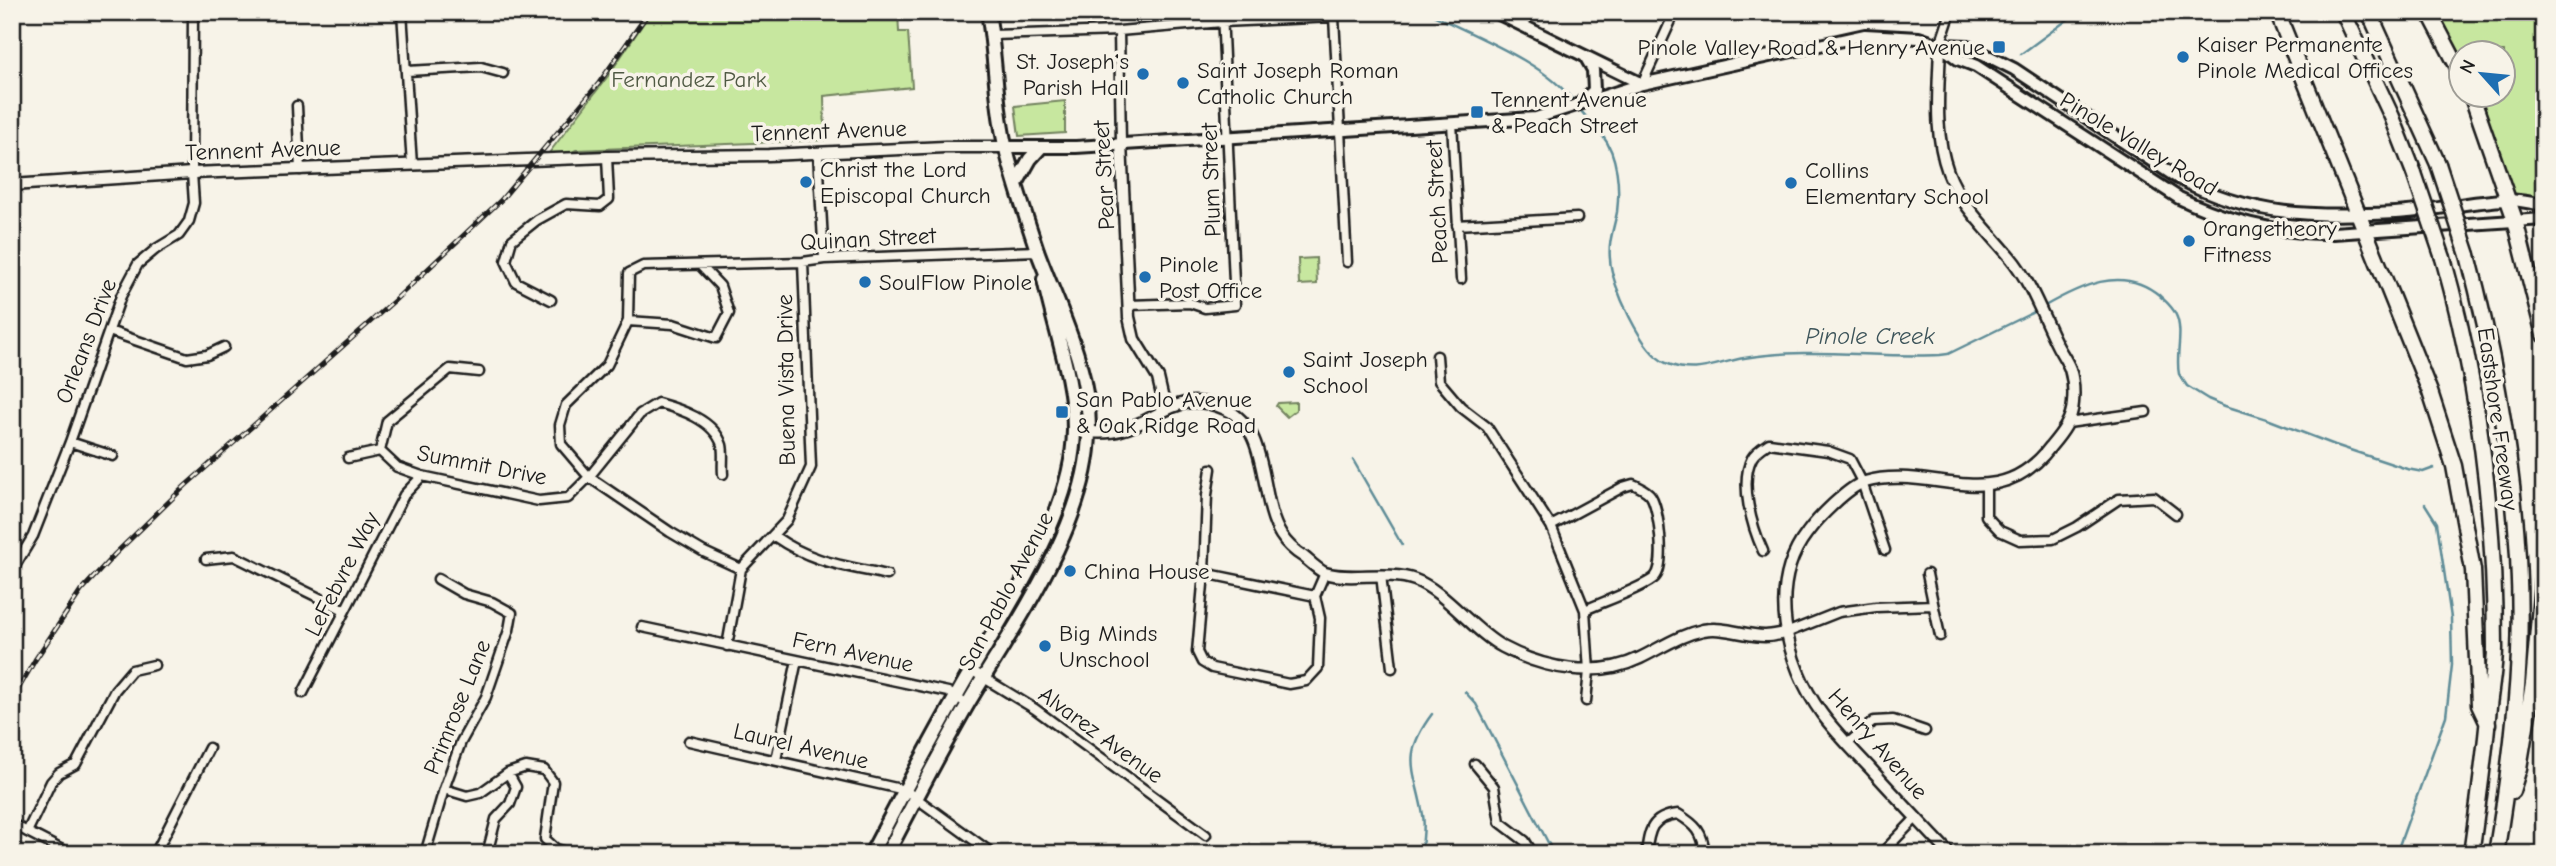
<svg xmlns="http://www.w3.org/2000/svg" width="2556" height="866" viewBox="0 0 2556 866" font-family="'Comic Neue',sans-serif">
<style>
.green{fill:#c7e79f;stroke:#72825e;stroke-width:2}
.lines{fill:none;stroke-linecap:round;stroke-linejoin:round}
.stream{stroke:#5e8c97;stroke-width:2.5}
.minor-casing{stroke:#1c1c1c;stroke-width:13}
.tertiary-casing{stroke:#1c1c1c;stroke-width:15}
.secondary-casing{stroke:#1c1c1c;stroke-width:16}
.primary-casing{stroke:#1c1c1c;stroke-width:18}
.motorway-casing{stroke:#1c1c1c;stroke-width:19}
.minor{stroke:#f7f3e8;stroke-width:8}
.tertiary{stroke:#f7f3e8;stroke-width:10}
.secondary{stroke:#f7f3e8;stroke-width:10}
.primary{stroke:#f7f3e8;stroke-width:12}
.motorway{stroke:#f7f3e8;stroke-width:14}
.rail-casing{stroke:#1c1c1c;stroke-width:5}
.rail{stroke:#f7f3e8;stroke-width:2.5;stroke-dasharray:8;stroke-linecap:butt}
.motorway-bridge-casing{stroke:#1c1c1c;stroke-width:19;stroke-linecap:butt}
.motorway-bridge{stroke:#f7f3e8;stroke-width:14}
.poi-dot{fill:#1f6fb2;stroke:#f7f3e8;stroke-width:2.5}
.labels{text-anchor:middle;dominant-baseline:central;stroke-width:7;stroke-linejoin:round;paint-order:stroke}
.poi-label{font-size:23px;fill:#1c1c1c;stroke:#f7f3e8;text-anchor:start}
.park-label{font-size:23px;fill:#4f5943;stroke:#f7f3e8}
.street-label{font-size:23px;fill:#1c1c1c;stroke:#f7f3e8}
.water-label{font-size:24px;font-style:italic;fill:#3d545a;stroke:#f7f3e8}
</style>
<rect width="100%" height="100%" fill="#f7f3e8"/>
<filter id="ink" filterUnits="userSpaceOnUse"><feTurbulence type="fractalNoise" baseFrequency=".0143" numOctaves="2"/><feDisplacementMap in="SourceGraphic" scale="14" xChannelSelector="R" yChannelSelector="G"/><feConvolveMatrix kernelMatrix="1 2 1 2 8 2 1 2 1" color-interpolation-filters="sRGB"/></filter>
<g filter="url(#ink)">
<path class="green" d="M651,12H898L899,32H908L912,87L824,96L825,140L576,150L568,154L549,153L608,76Z
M2429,12H2544V205L2508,200L2471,95L2504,94V52H2462L2461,75Z
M1065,101V133L1019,136L1015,106Z
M1316,258L1317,284L1299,285L1298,259Z
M1296,402V410L1287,417L1276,406L1278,403Z"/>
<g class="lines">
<path class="stream" d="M1427,12C1472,35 1545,62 1574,102
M2021,54L2078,12
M1578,107C1585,117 1595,125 1602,135C1618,155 1620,187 1617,212C1614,228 1608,242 1610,259C1611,285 1642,353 1666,363C1696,376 1715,363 1744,358C1809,347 1875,358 1940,355L1948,354L2038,310
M2043,307C2078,287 2122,264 2159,295C2165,301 2173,307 2176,315C2184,332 2175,356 2179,374L2187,386L2208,399L2225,406L2267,419L2335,445L2407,469L2423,472L2434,468
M1353,460L1402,545
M1465,692L1476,704L1554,854
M1421,854C1423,841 1425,827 1423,815C1415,769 1400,757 1432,714
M2396,854L2446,716L2452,665L2451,618L2437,523L2425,504"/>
<g class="minor-casing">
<path id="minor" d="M402,12L412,165
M1119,31L1121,143
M992,35L1119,31L1222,22L1334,17L1347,262
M1940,45L1951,12
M407,71L481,67L503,73
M1642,84L1675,12
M297,106L300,170
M1452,123L1461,279
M818,153L824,259
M1457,225L1577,218
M700,265L720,286L729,313L716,338L673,324L628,321L607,365L566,405L560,425L561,444L589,477L670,532L704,552L741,569
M551,300L516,282L506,261L512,240L537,220L566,204L600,206L609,199L607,157
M1129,305L1190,303L1205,308L1235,305L1222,12
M12,315V318
M628,321L629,273L643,266L803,262L824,259L1038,251
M109,331L187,358L207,355L224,347
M1437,356L1439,381L1461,407L1487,427L1551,526L1585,610L1589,671L1586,701
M479,372L450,369L387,421L380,451L397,467L422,476L539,501L568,498L589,477L640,414L658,403C680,409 714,420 722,445C724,453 722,465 723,474
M2068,423L2146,412
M70,442L113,456
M348,458L380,451
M1986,485V516L2000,531L2020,540L2053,539L2077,527L2119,499L2154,497L2176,514
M1551,526L1623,487L1633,484C1639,487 1647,490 1651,496C1659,509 1666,565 1655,577C1647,586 1600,603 1585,610
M774,536C813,563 842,565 887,575
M1763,551C1752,527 1739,483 1752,458C1755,452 1763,447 1769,443L1828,451L1850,459L1862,482L1885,550
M206,559L234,556L344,610
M741,569L787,520L811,467L803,262
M12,571L33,536L70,442L121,296L138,264L156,249L179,235L189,221L194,203L192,173L193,12
M1204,573L1207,495L1211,469
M1927,574L1940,636
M1381,575L1392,668
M1315,596L1204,573L1197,652L1202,662L1212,668L1289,684L1306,681L1318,668L1320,618L1315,596L1325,573
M642,627L948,692L968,704
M1786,633L1839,612L1876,607L1933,605
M727,646L741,569
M971,670L1035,709L1206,835
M303,693L404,495L422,476
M689,741L905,790L993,854
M1847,744L1874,721L1893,720L1925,731
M776,760L797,660
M1475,764L1494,787L1500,822L1525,841L1533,854
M444,789L467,796L480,793L508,773L526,767L544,770L553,782L545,839L556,849L573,854
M12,824L70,854
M27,832L51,782L59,773L76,764L115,690L132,670L154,665
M155,854L209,748
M425,854L444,789L461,742L486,697L509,630L512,613L492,602L464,594L438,579
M487,854L496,819L510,804L516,787L508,773
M1646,854C1649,830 1651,817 1678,814C1696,825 1703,832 1705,854
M1881,854L1916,818"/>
</g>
<g class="tertiary-casing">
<path id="tertiary" d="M1940,45C1939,88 1933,131 1948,172C1961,206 1987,229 2010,257C2031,282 2042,315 2057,345C2061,353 2067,361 2070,369C2073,379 2074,393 2073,403C2072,420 2062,433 2051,446C1996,519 1932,463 1865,482C1849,486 1817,519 1807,533C1767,585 1785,663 1822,714C1836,733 1854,751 1870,768C1896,797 1923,825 1950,854
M1121,143L1129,317L1134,339L1158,378L1165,408
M12,185L192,173L607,157L769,155L945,147H1005
M1074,431C1089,432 1107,434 1121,430C1161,420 1177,388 1225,409C1271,429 1258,499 1281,535C1286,543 1296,552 1304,557C1310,562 1318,570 1325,573C1350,581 1388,570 1415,580C1445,591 1473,631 1503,647C1544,669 1597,679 1640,658C1661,648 1679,635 1703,630C1725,626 1743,636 1765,636C1772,636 1779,634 1786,633"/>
</g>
<g class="secondary-casing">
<path id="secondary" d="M1495,12L1642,84
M1940,45L1958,59L1976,66L2179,198C2229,222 2278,234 2333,233L2544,219
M1582,102L1594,90L1593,70L1585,56
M1005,147H1076L1536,118L1642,84L1865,35L1919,38L1940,45L1968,46L2014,69L2178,178C2252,217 2314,217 2395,213C2433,211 2470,201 2507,200C2519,200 2532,203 2544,205"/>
</g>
<g class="primary-casing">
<path id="primary" d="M1017,182L1030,159L1040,148
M871,854C899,801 927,747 957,695C999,619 1073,518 1074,430C1074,378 1054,329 1044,279
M887,854C914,802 941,750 970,700C1015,624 1088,523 1089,432C1090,365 1059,310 1037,250C1026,217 1014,182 1006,149C995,105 996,57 988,12"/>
</g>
<g class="motorway-casing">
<path id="motorway" d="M2277,12L2430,392L2454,466L2473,570L2479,705L2488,724
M2343,12L2392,117L2414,173
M2369,12L2438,164
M2429,12L2462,75
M2471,94L2515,220L2544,335
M2468,255C2502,385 2524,519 2519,654C2516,720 2507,788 2496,854
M2443,258C2479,385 2495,516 2495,648C2495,667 2491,687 2489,706C2485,755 2478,805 2471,854
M2512,791L2519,768L2533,684L2544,560"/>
</g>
<use href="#minor" class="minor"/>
<use href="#tertiary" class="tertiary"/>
<use href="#secondary" class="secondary"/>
<use href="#primary" class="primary"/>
<use href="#motorway" class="motorway"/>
<g class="rail-casing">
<path id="rail" d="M12,700L35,660L81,591L115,554L185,486L395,300L501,200L599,83L649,12"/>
</g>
<use href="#rail" class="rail"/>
<g class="motorway-bridge-casing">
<path id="motorway-bridge" d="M2438,164L2468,255
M2414,173L2443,258"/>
</g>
<use href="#motorway-bridge" class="motorway-bridge"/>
</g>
</g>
<g class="poi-dot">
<rect x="1992" y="40" width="14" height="14" rx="3.5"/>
<circle cx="2183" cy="57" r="7"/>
<circle cx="1143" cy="74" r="7"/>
<circle cx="1183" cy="83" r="7"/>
<rect x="1470" y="105" width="14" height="14" rx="3.5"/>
<circle cx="806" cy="182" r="7"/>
<circle cx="1791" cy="183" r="7"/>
<circle cx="2189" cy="241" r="7"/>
<circle cx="1145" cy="277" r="7"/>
<circle cx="865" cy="282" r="7"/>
<circle cx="1289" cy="372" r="7"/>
<rect x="1055" y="405" width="14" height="14" rx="3.5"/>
<circle cx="1070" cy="571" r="7"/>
<circle cx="1045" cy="646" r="7"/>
</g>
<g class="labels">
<g class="poi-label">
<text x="2197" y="44">Kaiser Permanente<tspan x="2197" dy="26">Pinole Medical Offices</tspan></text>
<text x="1985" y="47" text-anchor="end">Pinole Valley Road &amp; Henry Avenue</text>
<text x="1129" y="61" text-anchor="end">St. Joseph's<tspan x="1129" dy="26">Parish Hall</tspan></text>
<text x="1197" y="70">Saint Joseph Roman<tspan x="1197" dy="26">Catholic Church</tspan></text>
<text x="1491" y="99">Tennent Avenue<tspan x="1491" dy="26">&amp; Peach Street</tspan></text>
<text x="820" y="169">Christ the Lord<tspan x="820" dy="26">Episcopal Church</tspan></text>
<text x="1805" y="170">Collins<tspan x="1805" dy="26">Elementary School</tspan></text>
<text x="2203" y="228">Orangetheory<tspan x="2203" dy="26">Fitness</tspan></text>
<text x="1159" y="264">Pinole<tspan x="1159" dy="26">Post Office</tspan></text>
<text x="879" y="282">SoulFlow Pinole</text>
<text x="1303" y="359">Saint Joseph<tspan x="1303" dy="26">School</tspan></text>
<text x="1076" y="399">San Pablo Avenue<tspan x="1076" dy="26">&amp; Oak Ridge Road</tspan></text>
<text x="1084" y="571">China House</text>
<text x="1059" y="633">Big Minds<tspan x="1059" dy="26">Unschool</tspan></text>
</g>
<g class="park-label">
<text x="689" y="79">Fernandez Park</text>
</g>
<g class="street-label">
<text transform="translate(829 131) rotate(-2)">Tennent Avenue</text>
<text transform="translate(2139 144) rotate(31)">Pinole Valley Road</text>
<text transform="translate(263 150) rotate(-2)">Tennent Avenue</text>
<text transform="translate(1104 175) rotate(-93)">Pear Street</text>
<text transform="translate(1211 180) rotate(-92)">Plum Street</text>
<text transform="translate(1437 202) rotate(-93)">Peach Street</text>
<text transform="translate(868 239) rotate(-3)">Quinan Street</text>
<text transform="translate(86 341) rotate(-69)">Orleans Drive</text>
<text transform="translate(786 380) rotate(-91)">Buena Vista Drive</text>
<text transform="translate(2498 419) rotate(82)">Eastshore Freeway</text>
<text transform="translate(482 465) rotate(11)">Summit Drive</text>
<text transform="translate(342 574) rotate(-63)">LeFebvre Way</text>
<text transform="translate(1006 591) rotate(-62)">San Pablo Avenue</text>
<text transform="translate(853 652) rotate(12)">Fern Avenue</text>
<text transform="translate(457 707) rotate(-68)">Primrose Lane</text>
<text transform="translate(1101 735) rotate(36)">Alvarez Avenue</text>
<text transform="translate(1878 744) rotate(49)">Henry Avenue</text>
<text transform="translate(801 746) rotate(13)">Laurel Avenue</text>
</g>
<g class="water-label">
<text x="1870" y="336">Pinole Creek</text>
</g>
</g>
<rect width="2556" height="866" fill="none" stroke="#f7f3e8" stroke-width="42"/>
<rect x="21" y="21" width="2514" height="824" fill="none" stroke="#1c1c1c" stroke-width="2.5" filter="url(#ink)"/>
<g transform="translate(2482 74) rotate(297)"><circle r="33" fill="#f7f3e8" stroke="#9f9d96" stroke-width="2"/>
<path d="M0-5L12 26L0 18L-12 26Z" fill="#1f6fb2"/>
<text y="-10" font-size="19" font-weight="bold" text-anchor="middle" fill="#1c1c1c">N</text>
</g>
</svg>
